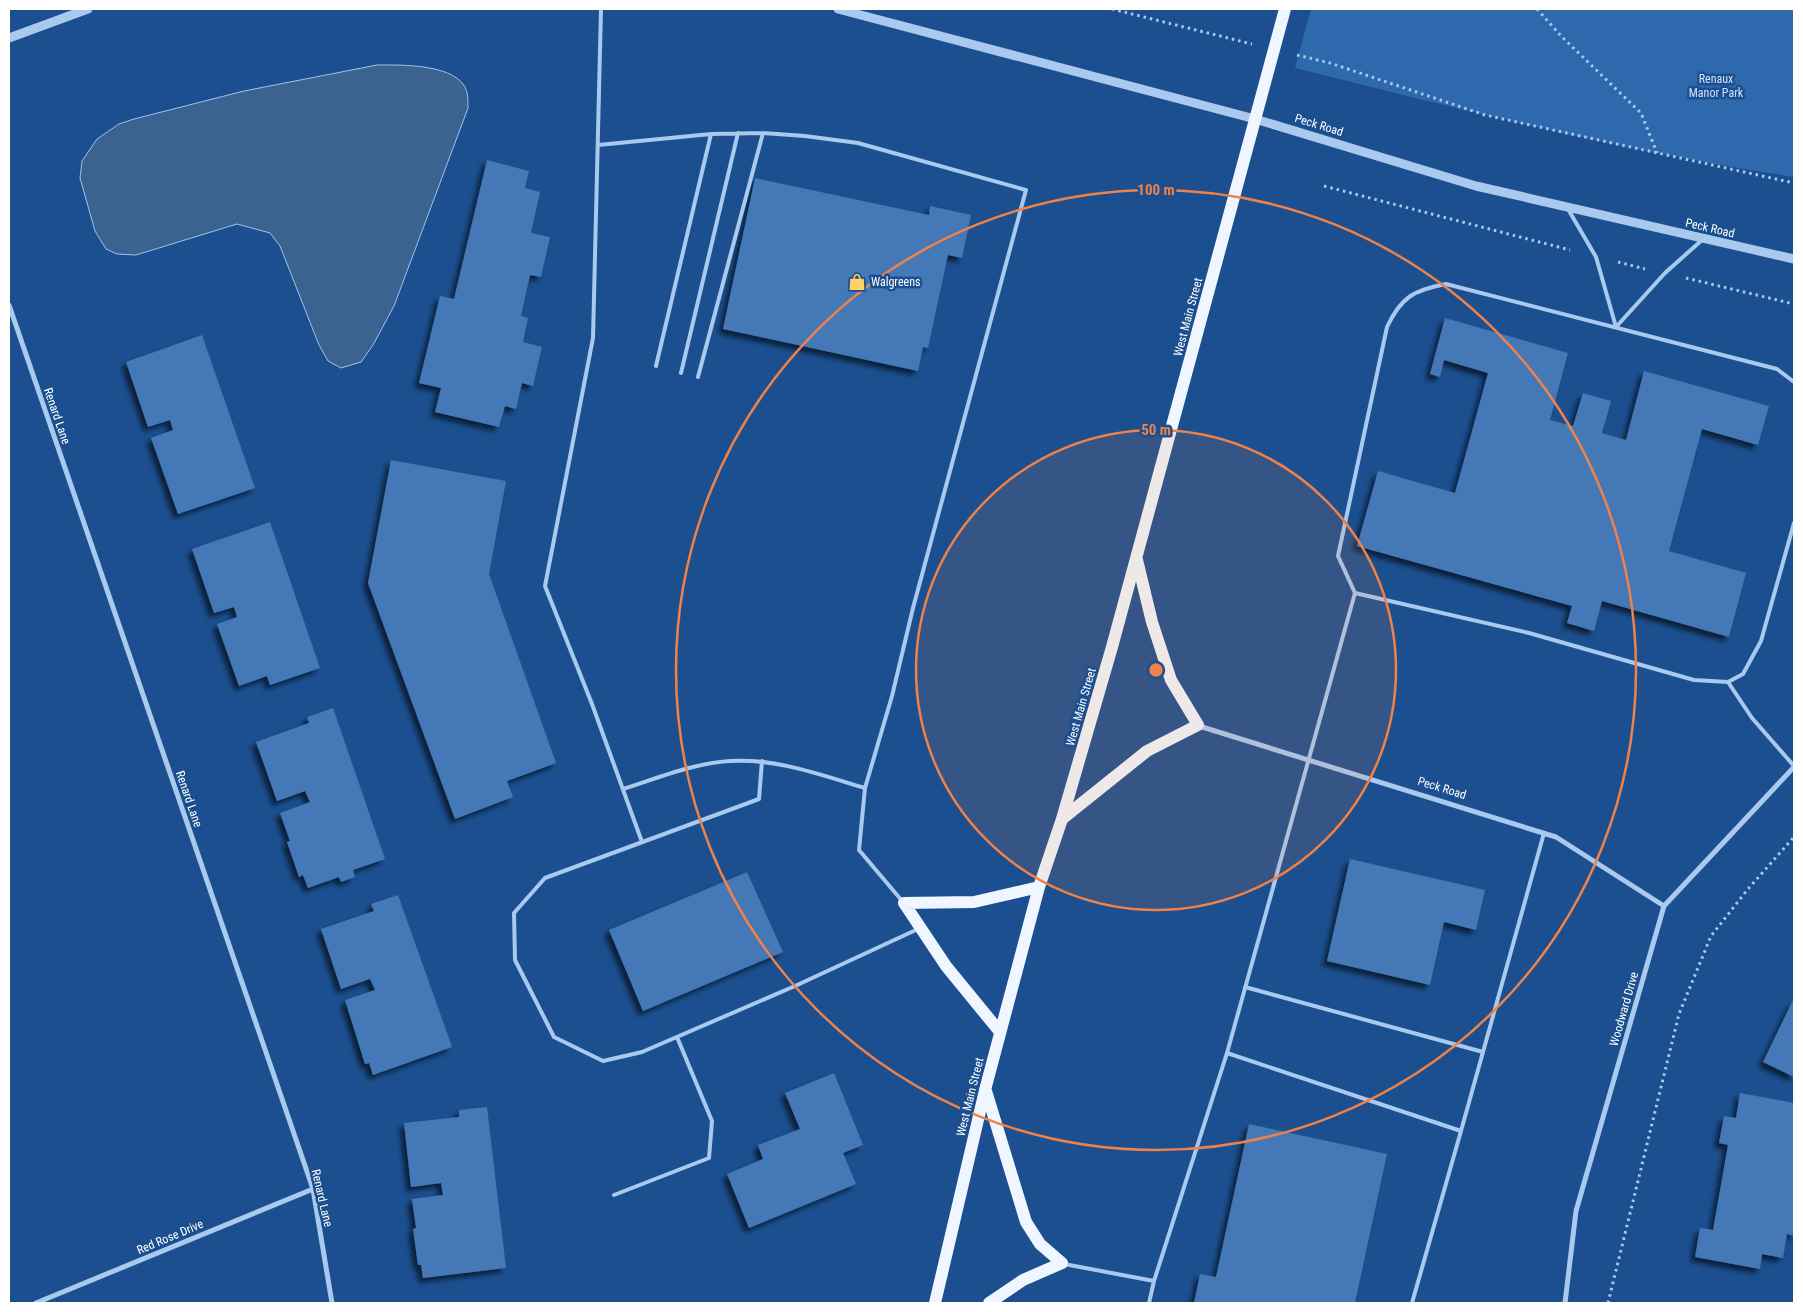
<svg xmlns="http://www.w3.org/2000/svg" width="1803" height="1312" viewBox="0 0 1803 1312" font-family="'Roboto Condensed',sans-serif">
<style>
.green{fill:#2e69ad}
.water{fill:#3c6290;stroke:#9cc4f0}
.building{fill:#4478b7;filter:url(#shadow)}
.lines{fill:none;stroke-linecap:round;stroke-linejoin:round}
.path{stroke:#a9c9ee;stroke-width:3;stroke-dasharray:2.5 4;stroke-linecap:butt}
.service{stroke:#a9c9ee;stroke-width:4}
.minor{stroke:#a9c9ee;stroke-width:5}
.tertiary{stroke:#a9c9ee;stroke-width:9}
.primary{stroke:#f0f6ff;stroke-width:12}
.ring{fill:none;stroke:#ee8249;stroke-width:2.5}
.labels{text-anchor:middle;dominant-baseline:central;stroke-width:5;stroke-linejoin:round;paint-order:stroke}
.park-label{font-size:12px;fill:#cfe3fa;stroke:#1b4f8f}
.street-label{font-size:12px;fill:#fff;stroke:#1b4f8f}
.poi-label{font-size:12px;fill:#fff;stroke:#1b4f8f;text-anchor:start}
.centre{fill:#ee8249;stroke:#1b4f8f;stroke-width:2.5}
.ring-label{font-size:15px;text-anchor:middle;font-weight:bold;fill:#ee8249;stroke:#1b4f8f;stroke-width:5;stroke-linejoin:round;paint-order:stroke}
</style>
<defs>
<filter id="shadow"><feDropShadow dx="-4.5" dy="4.5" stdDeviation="2.5" flood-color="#0009"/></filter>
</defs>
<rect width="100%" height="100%" fill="#1b4f8f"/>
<path class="green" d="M1311,9H1794V177C1626,152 1460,109 1295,68Z"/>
<path class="water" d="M377,65C400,65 459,63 467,92C468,97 468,103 468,108L394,306L373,345L361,362L341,368L328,361L319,345L280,246L270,233L237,224L136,255L117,254L106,249L95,231L80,178L82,161L97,139L119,124L134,119L244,91Z"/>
<path class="building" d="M487,160L529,171L525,188L540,192L531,233L550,237L541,277L530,275L521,316L528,318L523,342L542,347L533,386L522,383L516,409L505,406L499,427L435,412L441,388L419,383L440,296L454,299Z
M755,178L929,215L930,206L971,215L962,258L948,255L928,348L923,347L918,371L723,329Z
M1445,318L1568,353L1550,420L1573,426L1583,393L1611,401L1602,433L1626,440L1644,371L1769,406L1758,445L1702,429L1669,551L1746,573L1729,637L1602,601L1594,631L1567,623L1572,606L1357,546L1378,471L1455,493L1488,373L1444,360L1440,377L1430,374Z
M202,335L255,488L178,514L151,438L173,430L170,420L148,427L126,362Z
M391,460L506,481L489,574L556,763L507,781L513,797L455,819L368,583Z
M270,522L320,668L270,685L267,676L239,686L217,624L237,617L234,607L214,613L192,549Z
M333,708L385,859L353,870L355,877L341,882L339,877L308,888L303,875L299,877L287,842L290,841L280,813L310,802L305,791L277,801L256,742L309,723L307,717Z
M1350,859L1485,890L1476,930L1444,922L1430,985L1327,961Z
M747,872L783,952L643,1011L609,930Z
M398,895L452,1047L373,1075L369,1063L365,1064L345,1000L375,990L370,979L341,989L321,929L374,911L371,904Z
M1794,998V1077L1763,1062Z
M834,1073L863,1145L843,1153L856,1184L749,1228L727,1174L763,1159L758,1145L800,1129L785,1093Z
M1740,1093L1794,1103V1236L1787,1234L1783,1258L1762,1254L1760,1269L1695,1257L1700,1228L1713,1230L1728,1145L1719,1143L1724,1116L1736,1118Z
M487,1107L506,1268L423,1278L421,1265H418L413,1229L416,1228L412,1199L443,1195L441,1183L411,1187L404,1123L459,1117V1110Z
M1249,1124L1387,1154L1355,1303H1194L1200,1274L1216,1277Z"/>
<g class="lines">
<path class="path" d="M1112,9L1252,44
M1537,9L1562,37L1641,113L1657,153
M1297,55L1330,63L1485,115L1794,183
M1324,186L1570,250
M1618,262L1645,269
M1686,278L1794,304
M1608,1303L1679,1014L1711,936L1748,889L1794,837"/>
<path class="service" d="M601,9L593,338L545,586L592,704L642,842
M598,145L711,134L763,133L805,136L858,143L1026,190L913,608L892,696L865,788L859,850L903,902
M1568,209L1596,257L1616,327
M1616,327L1665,273L1702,240
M656,366L711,134
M681,373L738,133
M698,377L763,133
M1355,593L1529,633L1694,680L1728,682L1743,674L1761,641L1794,523
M1728,682L1752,718L1794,766
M762,761L759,799L545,878L514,913L515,960L554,1037L603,1061L642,1052L795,986L918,929
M623,789C658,778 694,763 730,761C776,758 821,775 865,788
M1245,987L1483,1052
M1227,1053L1461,1131L1412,1303
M1461,1131L1544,833
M614,1195L709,1158L712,1121L677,1037
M1064,1264L1154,1281L1149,1303
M1154,1281L1227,1053L1355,593L1338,556L1387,327C1401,297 1414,290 1446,284L1777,369L1794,382"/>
<path class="minor" d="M9,305L313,1189L332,1303
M1199,726L1556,837L1664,906
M36,1303L313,1189
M1565,1303L1576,1211L1664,906L1794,767"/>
<path class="tertiary" d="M838,9L1255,119L1476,186L1794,259
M9,38L88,9"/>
<path class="primary" d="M1062,819L1147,751L1198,725L1171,680L1152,622L1137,560
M904,903L946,966L1000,1032
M904,903L974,902L1039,887
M986,1091L1026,1222L1040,1244L1062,1263L1023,1280L989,1303
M935,1303L985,1090L1039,887L1062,819L1112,647L1285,9"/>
</g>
<circle cx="1156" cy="670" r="240" fill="#ee8249" fill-opacity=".12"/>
<g class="ring">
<circle cx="1156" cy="670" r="240"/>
<circle cx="1156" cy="670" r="480"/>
</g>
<defs>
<g id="shop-bare" transform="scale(1.35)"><path d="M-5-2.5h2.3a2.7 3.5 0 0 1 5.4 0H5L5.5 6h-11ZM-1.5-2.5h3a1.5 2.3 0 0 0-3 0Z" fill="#ffd166" stroke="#1b4f8f" stroke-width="2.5" paint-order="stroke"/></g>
</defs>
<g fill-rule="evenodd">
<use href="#shop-bare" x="857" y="282"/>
</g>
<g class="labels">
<g class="park-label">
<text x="1716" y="79">Renaux<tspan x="1716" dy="14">Manor Park</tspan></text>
</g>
<g class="street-label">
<text transform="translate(1319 125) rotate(17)">Peck Road</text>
<text transform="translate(1710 228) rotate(13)">Peck Road</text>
<text transform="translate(1188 317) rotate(-75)">West Main Street</text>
<text transform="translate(57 416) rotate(71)">Renard Lane</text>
<text transform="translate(1081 707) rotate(-74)">West Main Street</text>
<text transform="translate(1442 788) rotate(17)">Peck Road</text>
<text transform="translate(189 799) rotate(71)">Renard Lane</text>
<text transform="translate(1624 1009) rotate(-74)">Woodward Drive</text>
<text transform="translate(970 1097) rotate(-76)">West Main Street</text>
<text transform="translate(322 1198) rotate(77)">Renard Lane</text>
<text transform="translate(170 1237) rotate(-23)">Red Rose Drive</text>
</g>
<g class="poi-label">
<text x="871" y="282">Walgreens</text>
</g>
</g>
<circle cx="1156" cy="670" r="8" class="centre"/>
<g class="ring-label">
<text x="1156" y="195">100 m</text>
<text x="1156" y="435">50 m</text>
</g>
<rect width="1803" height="1312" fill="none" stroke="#ffffff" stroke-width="20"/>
</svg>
